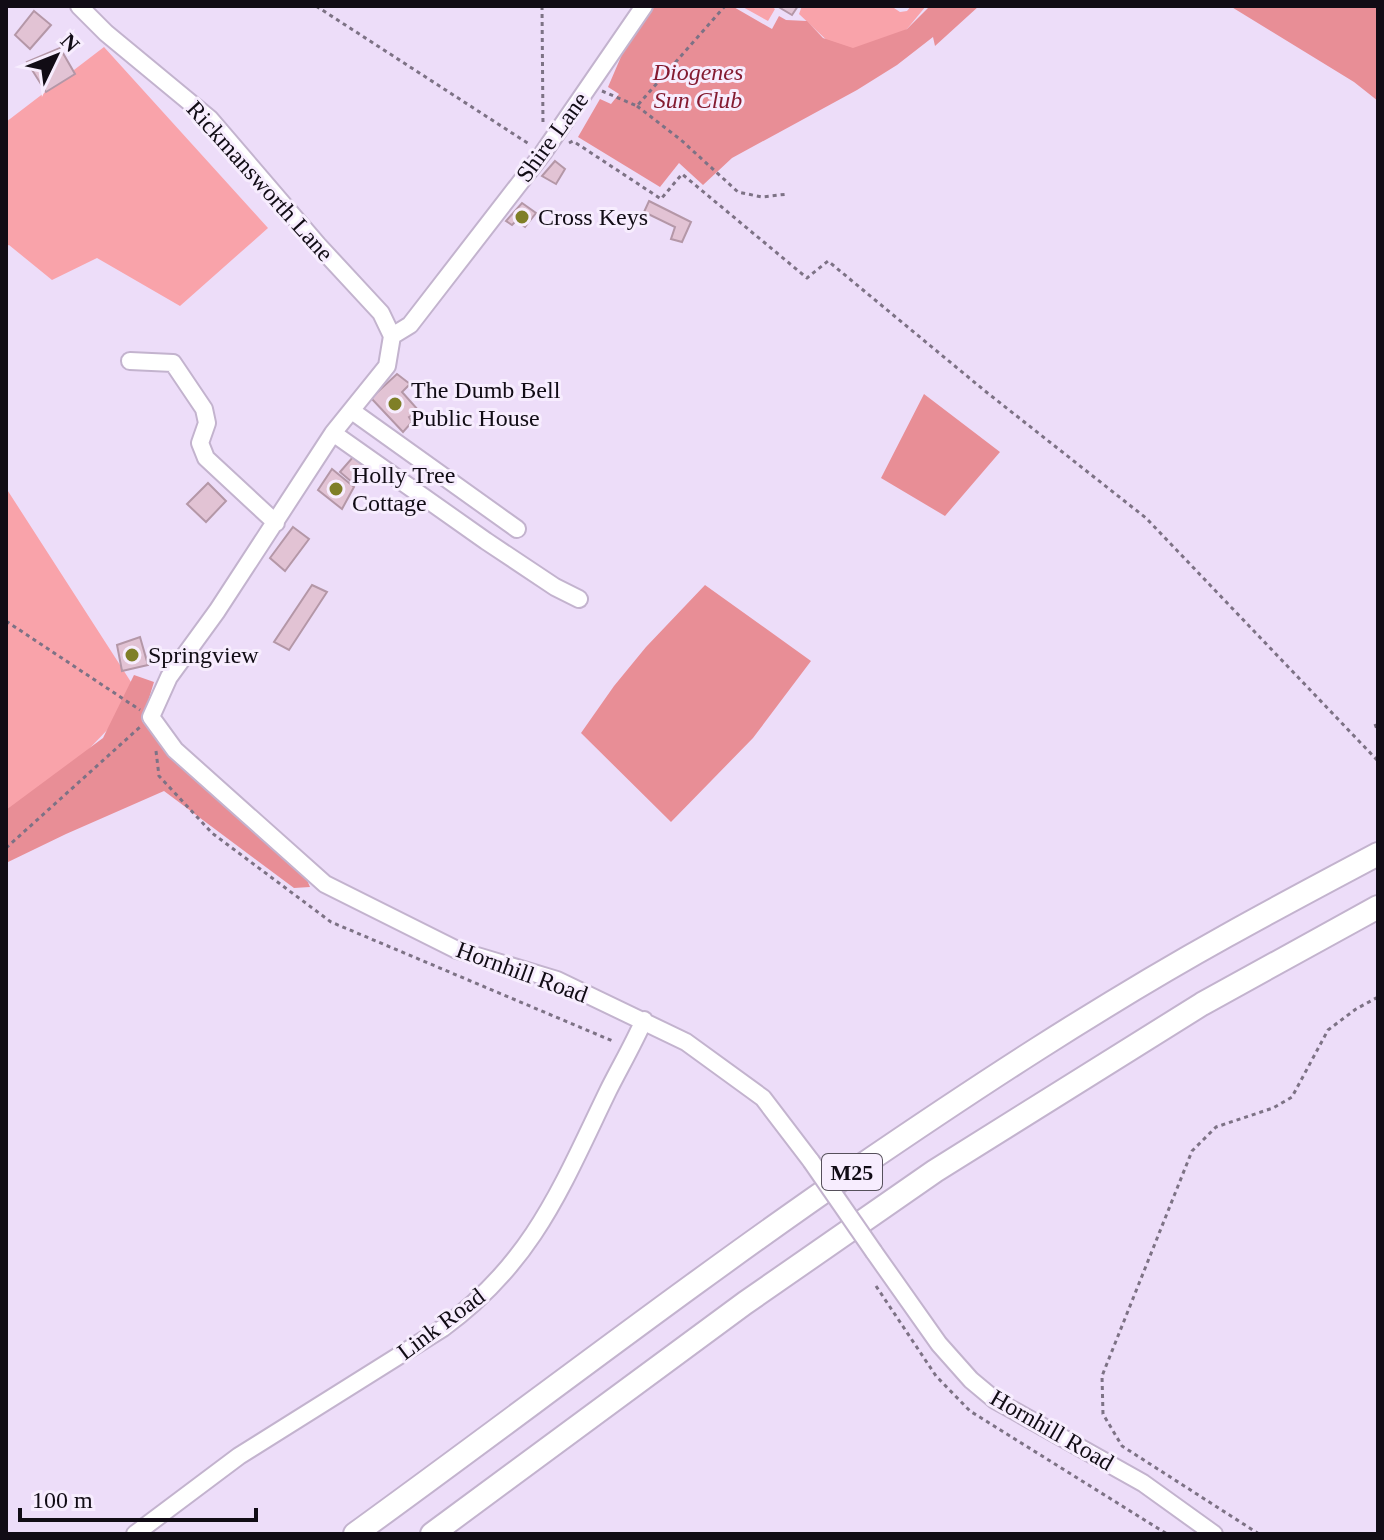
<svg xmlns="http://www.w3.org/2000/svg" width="1384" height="1540" viewBox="0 0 1384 1540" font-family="'Times New Roman',serif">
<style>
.green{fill:#f9a3aa}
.forest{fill:#e88e96}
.building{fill:#e2c3d4;stroke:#b497a7;stroke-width:2}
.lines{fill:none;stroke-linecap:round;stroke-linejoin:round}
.minor-casing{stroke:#c3b3ce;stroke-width:20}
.highway-casing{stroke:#c3b3ce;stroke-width:26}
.path{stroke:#7d7285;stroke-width:3;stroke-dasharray:4 4;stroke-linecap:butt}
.minor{stroke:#fff;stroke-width:16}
.highway{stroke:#fff;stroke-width:22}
.minor-bridge-casing{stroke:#c3b3ce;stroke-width:20;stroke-linecap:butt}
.minor-bridge{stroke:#fff;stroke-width:16}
.poi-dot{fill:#7f7f27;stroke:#f7edfe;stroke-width:3}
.labels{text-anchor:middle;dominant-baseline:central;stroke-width:6;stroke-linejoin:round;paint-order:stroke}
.shield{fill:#f7edfe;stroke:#56505b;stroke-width:2}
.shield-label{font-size:22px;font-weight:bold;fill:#110c15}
.park-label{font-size:24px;font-style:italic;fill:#841b31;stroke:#f7edfe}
.street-label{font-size:24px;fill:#110c15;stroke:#f7edfe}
.poi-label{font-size:24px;fill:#110c15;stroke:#f7edfe;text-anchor:start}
</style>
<rect width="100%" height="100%" fill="#edddf9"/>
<path class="green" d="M741,6H771L775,9L768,21Z
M802,6H891L900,12L907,11L911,6H926L907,29L853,65L799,14Z
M104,47L268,228L180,306L97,258L52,280L9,245L6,246V122Z
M6,488L140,696L6,835Z"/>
<path class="forest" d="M653,6H732L772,29L779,16L786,20L807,21L823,38L853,48L907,29L930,6H979L935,46L933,37L897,65L857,90L732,158L703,185L679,163L660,187L578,137L600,99L611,104L619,94L608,87L626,45Z
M1230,6H1378V101L1354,82Z
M924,394L1000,452L945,516L881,478Z
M705,585L811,661L753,738L671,822L581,733L614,686L646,647Z
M134,675L154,682L142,721L168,754L304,873L310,887L294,888L164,791L66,834L6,863V810L103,738Z"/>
<path class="building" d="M777,6H798L792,15Z
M34,11L51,25L30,49L15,35Z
M60,48L75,74L46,92L27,62Z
M555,161L565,169L556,184L542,176Z
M649,201L691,222L682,242L671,239L675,227L644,212Z
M522,203L536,213L525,227L516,221L512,225L506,221Z
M397,374L410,384L402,392L419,411L409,417L412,422L403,432L371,398Z
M353,457L376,472L365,483L359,479L353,483L340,472Z
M332,469L354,487L342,509L318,490Z
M208,483L226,501L206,522L187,504Z
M293,527L309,539L285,571L270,558Z
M312,585L327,592L289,650L274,642Z
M140,637L148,665L122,671L117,645Z"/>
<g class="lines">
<g class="minor-casing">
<path id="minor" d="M79,6L106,33L210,119L318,245L381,313L392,336L387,366L333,433L217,611L169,677L151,717L175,750L325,884L457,950L557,980L686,1042L763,1098L811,1161
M392,336L410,325L543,153L644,6
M130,361L173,363L204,409L207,423L200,443L206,458L276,523
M352,411L517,529
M333,433L486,541L555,587L579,599
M874,1252L939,1344L971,1380L995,1400L1143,1483L1214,1534
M135,1534L239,1456L443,1328C533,1262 561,1188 608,1091C620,1067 633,1045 644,1020"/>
</g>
<g class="highway-casing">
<path id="highway" d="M355,1534C522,1413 685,1287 855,1170C975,1088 1098,1007 1226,936C1276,908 1327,881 1378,854
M432,1534L745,1303L935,1171L1202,1004L1378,907"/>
</g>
<path class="path" d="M316,6L529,144
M542,6L543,125
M602,91L637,106L725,6
M637,106L681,140L738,192L762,197L788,194
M569,143L573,141L661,199L682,174L807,278L828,261L985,391L1146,518L1378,761
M6,621L140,710
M1375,724L1378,732
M156,751L159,776L212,833L331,922L615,1042
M6,848L140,727
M876,1286L936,1376L970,1411L1167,1534
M1259,1534L1122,1446L1103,1414L1102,1376L1192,1151L1216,1127L1273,1108L1292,1097L1328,1030L1356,1009L1378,997"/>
<use href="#minor" class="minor"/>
<use href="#highway" class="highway"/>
<g class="minor-bridge-casing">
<path id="minor-bridge" d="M811,1161L874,1252"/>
</g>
<use href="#minor-bridge" class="minor-bridge"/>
</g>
<g class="poi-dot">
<circle cx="522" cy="217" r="8"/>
<circle cx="395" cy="404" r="8"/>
<circle cx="336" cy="489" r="8"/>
<circle cx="132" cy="655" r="8"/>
</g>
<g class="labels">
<rect class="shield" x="822" y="1154" width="60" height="36" rx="6"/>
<g class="shield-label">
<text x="852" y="1172">M25</text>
</g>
<g class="park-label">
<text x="698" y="72">Diogenes<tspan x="698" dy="28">Sun Club</tspan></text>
</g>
<g class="street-label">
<text transform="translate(552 137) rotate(-54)">Shire Lane</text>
<text transform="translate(260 181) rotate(48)">Rickmansworth Lane</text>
<text transform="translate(522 972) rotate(20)">Hornhill Road</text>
<text transform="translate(441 1324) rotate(-37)">Link Road</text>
<text transform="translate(1052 1430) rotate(30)">Hornhill Road</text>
</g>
<g class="poi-label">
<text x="538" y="217">Cross Keys</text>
<text x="411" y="390">The Dumb Bell<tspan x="411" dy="28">Public House</tspan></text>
<text x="352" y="475">Holly Tree<tspan x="352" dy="28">Cottage</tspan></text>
<text x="148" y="655">Springview</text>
</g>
</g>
<rect width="1384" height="1540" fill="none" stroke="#110c15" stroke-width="16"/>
<g transform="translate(56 56) rotate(47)" stroke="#f7edfe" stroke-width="6" paint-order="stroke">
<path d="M0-6L14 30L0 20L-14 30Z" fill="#110c15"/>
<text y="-12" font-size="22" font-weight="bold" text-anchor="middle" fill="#110c15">N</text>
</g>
<path d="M20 1508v12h236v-12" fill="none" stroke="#110c15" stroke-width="4"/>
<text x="32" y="1508" font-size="24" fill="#110c15" stroke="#f7edfe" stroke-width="6" paint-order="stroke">100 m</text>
</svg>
